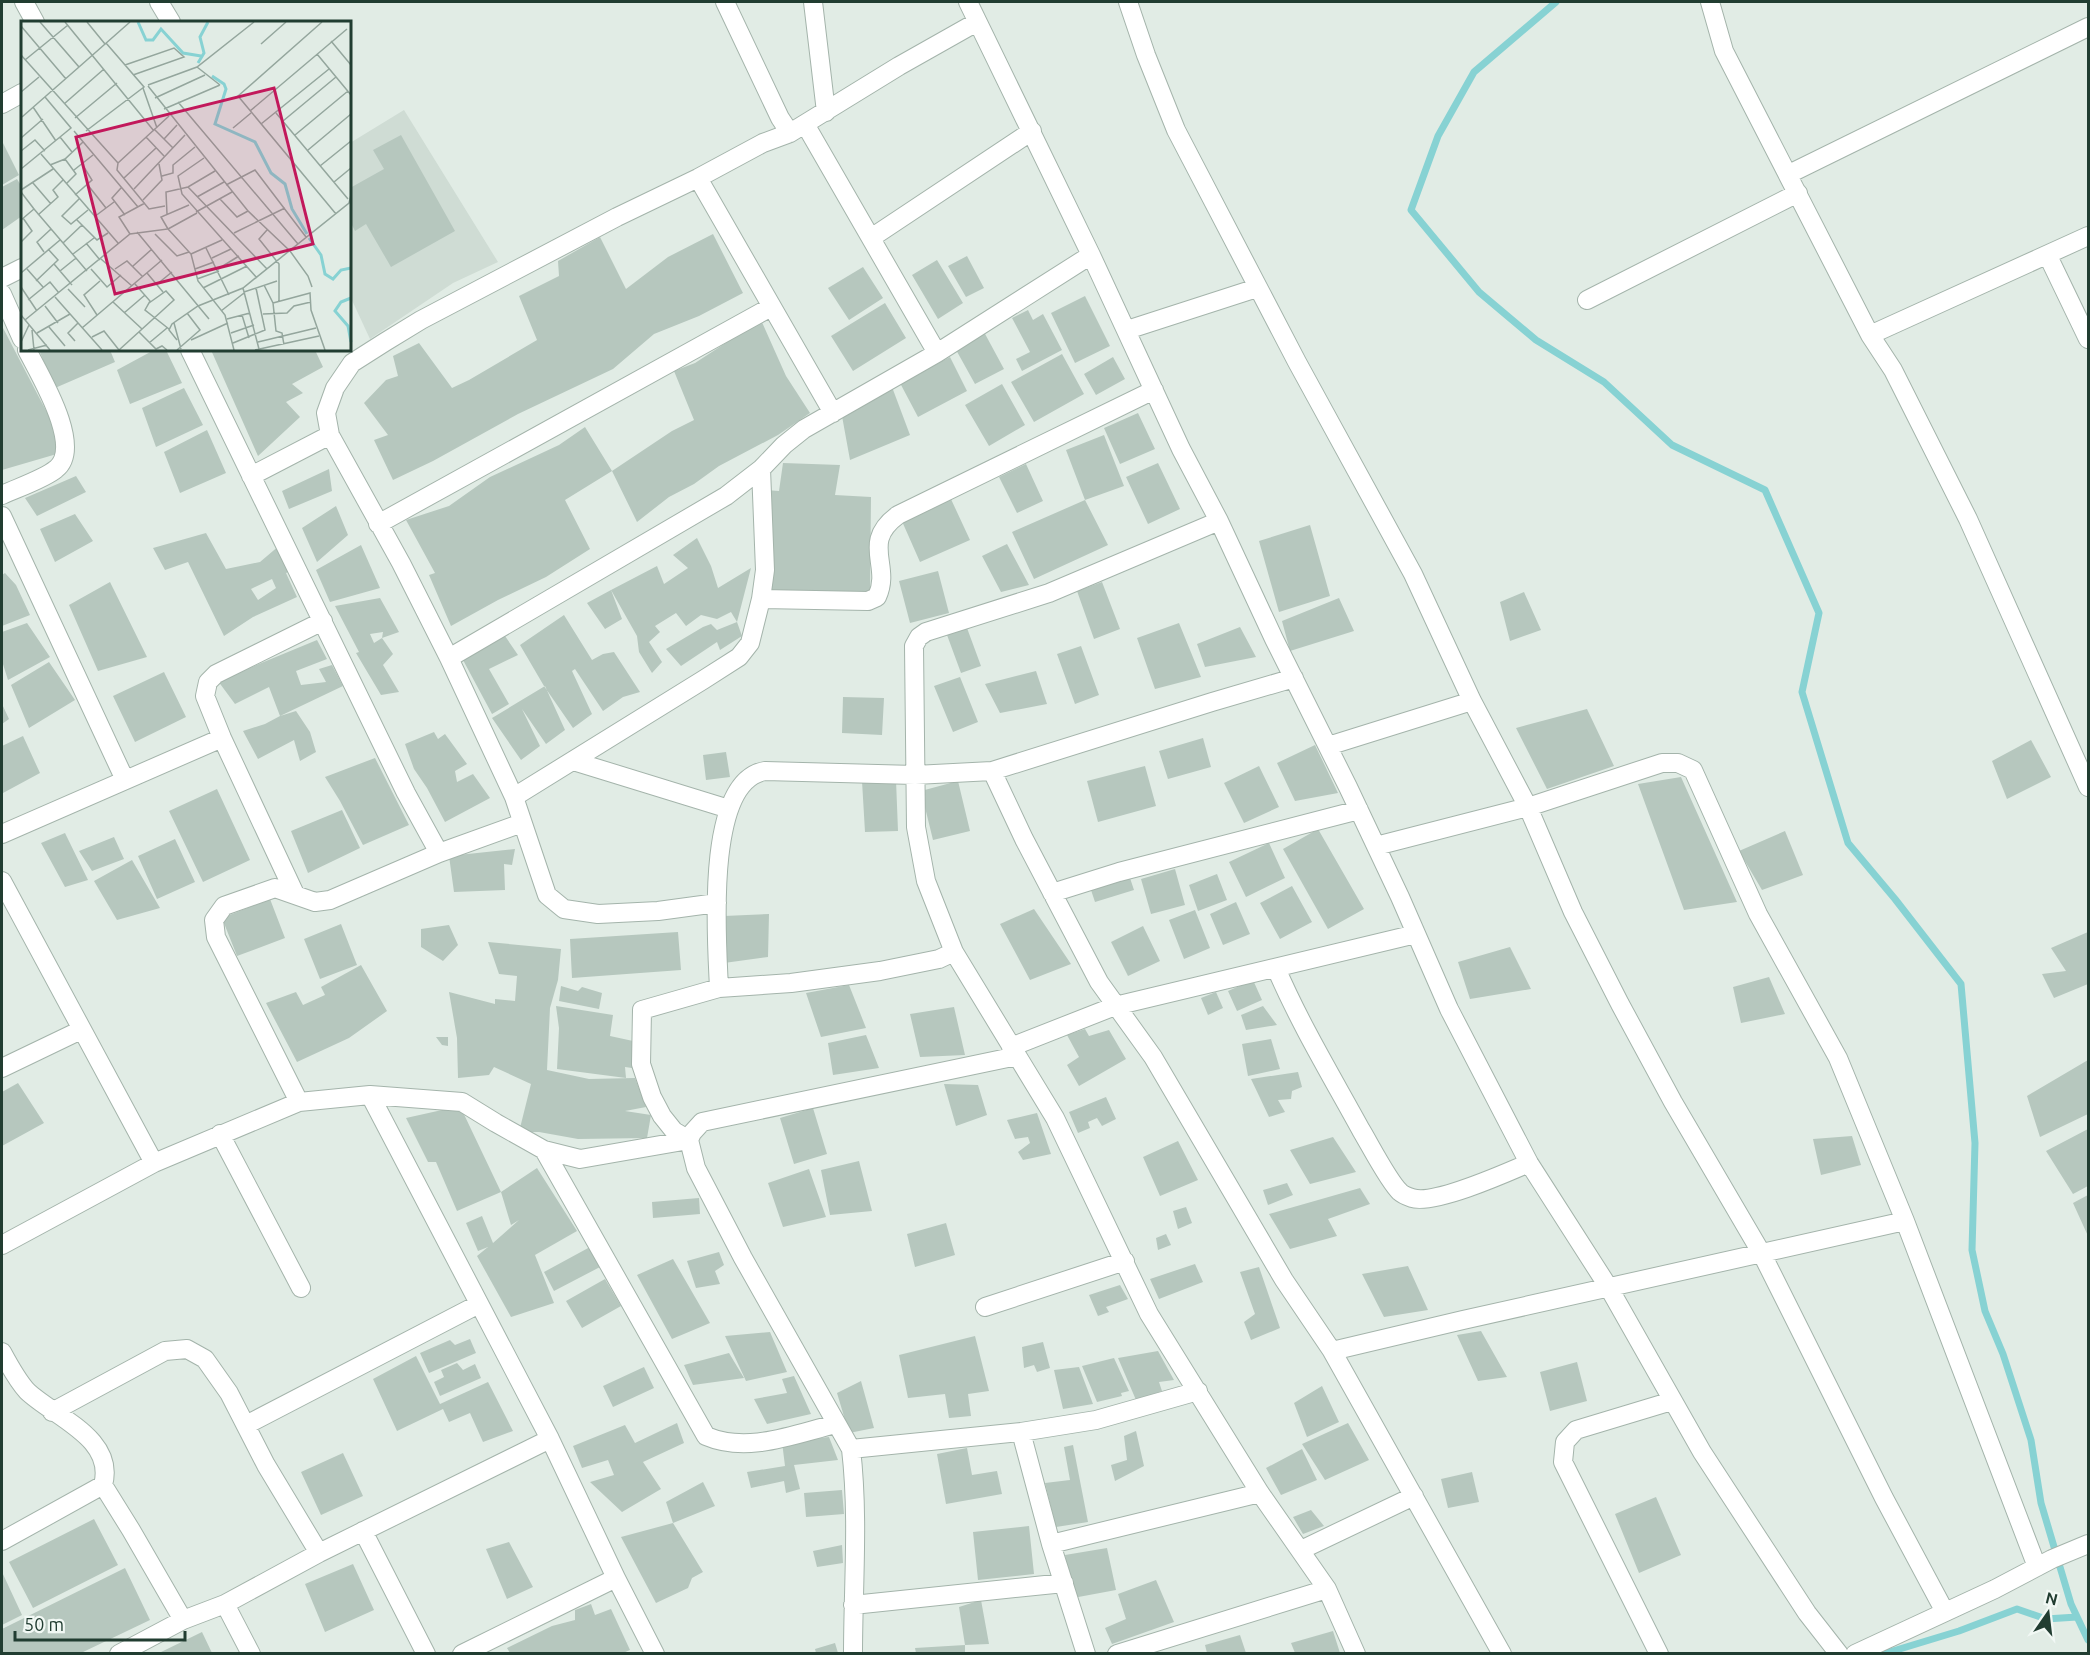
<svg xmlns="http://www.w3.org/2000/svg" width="2090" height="1655" viewBox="0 0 2090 1655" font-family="Ubuntu,sans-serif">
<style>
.built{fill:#cfdcd4}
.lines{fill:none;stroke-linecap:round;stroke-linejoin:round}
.stream{stroke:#87d2d3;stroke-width:7}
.building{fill:#b6c7be;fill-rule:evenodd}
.minor-casing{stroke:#a4b4ab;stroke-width:20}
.minor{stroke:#fff;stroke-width:18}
.inset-river{fill:none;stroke:#87d2d3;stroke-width:3}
.inset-road{fill:none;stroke:#94a69d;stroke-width:1.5}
.view{fill:#c2185b;fill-opacity:0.15;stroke:#c2185b;stroke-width:3}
.inset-edge{fill:none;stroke:#213d31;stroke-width:3}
</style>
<rect width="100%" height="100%" fill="#e1ece5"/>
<path class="built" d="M404,110L498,262L453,283L370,339L350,296V143Z"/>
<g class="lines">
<path class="stream" d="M1556,2L1474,72L1438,136L1411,210L1479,292L1536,340L1604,382L1672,445L1765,490L1819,613L1802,692L1848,843L1895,899L1961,984L1975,1143L1972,1250L1985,1311L2003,1354L2031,1440L2041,1503L2071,1604L2088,1640
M1883,1654L1959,1631L2017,1609L2046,1619L2077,1617"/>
</g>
<path class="building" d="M401,135L455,231L391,267L366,224L355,231L350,221V188L384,169L373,150Z
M2,141L19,175L2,185Z
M17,179L22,187V216L2,230V187Z
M713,234L743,293L699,316L654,334L613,369L518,414L433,461L393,480L374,440L388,435L364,403L386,380L398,376L393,356L419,343L452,388L469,380L537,340L519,296L559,276L558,261L600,237L626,289L668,257Z
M967,256L984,288L966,297L948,266Z
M937,260L963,303L938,319L912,275Z
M863,267L883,298L849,320L828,288Z
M1085,296L1110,346L1075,363L1051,313Z
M885,303L906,338L853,371L831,336Z
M1028,310L1033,320L1043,314L1062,350L1022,371L1016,359L1030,352L1012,318Z
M761,320L786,376L810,413L778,435L719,466L694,484L669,497L637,522L612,471L565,500L590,549L546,577L498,600L451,626L429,575L435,573L406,520L449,506L490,477L559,445L585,427L612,471L672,431L694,420L674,371L695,363Z
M2,326L67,451L2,470Z
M984,332L1004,369L975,384L955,348Z
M39,350H110L115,362L55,388Z
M154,350H166L182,383L130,404L117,370Z
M211,350H315L323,367L292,384L303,393L286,402L300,417L258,456Z
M1062,354L1084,394L1034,422L1011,382Z
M950,357L967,391L918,417L900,383Z
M1113,357L1125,379L1096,395L1084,374Z
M1002,384L1025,425L989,446L965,405Z
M892,387L910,435L850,460L842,416Z
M184,388L203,425L156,447L142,408Z
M1138,413L1155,449L1120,464L1104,428Z
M207,430L226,473L180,493L164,452Z
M1104,435L1124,486L1085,500L1108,545L1034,579L1012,532L1085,500L1066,450Z
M783,463L840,465L835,495L871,497L870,595L769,590L766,490L779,491Z
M1158,463L1180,509L1148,524L1126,477Z
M1026,464L1043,501L1017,513L999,477Z
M329,469L332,491L289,509L282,491Z
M76,476L86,492L37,516L25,498Z
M950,497L970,540L920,562L901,519Z
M336,506L348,535L317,562L302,528Z
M75,514L93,541L55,562L40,529Z
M1310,525L1330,596L1279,612L1259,541Z
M206,533L226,569L260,562L280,545L297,568L286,573L297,597L253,617L224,636L188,562L165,570L153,548ZM272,579L276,588L258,600L251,589Z
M697,538L711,566L718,588L751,568L737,622L731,612L717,619L701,615L686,626L676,613L655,626L660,632L649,642L662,662L652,673L639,652L637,636L611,590L622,619L605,629L587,603L611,590L657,566L664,584L688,568L673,555Z
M1007,544L1029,585L1001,592L982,556Z
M361,545L380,588L330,602L316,570Z
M938,571L949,613L910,623L899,581Z
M5,573L16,585L30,615L2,626V575Z
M110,582L147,657L98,671L69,605Z
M1102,582L1120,629L1094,639L1077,591Z
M1524,592L1541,630L1510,641L1500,602Z
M380,598L399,632L382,638L393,654L383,665L399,692L381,695L356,653L359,652L335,606ZM383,632L382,638L374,643L370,634Z
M1339,598L1354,631L1290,651L1282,621Z
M564,615L592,660L603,654L614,652L640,692L623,697L603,711L575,669L572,671L592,714L573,728L544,686L520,645Z
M737,622L742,636L720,650L717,642L681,666L666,649L703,627L711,624L717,630Z
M27,623L50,657L8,680L2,661V632Z
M1179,623L1201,677L1155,689L1137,638Z
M1240,627L1256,657L1205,667L1197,644Z
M967,628L981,666L961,673L947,635Z
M505,636L518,655L489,669L509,704L492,714L463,660Z
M317,640L327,659L296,671L301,685L326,682L319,669L332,665L343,686L280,716L296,711L310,732L316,752L300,761L294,740L258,759L243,731L265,724L280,716L269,687L235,704L218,681Z
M1081,646L1099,695L1075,704L1057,654Z
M49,662L75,700L29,728L11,685Z
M1036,671L1047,704L1000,713L985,684Z
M164,672L186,717L135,742L113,696Z
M960,677L978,722L953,732L934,686Z
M545,686L565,730L546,744L522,709L540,746L521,760L492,718Z
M843,697L884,698L882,735L842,733Z
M2,704L9,719L2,724Z
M1587,709L1614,766L1547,789L1516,728Z
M434,732L438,739L445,734L467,764L455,771L457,782L473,774L490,798L445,822L427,788L414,769L405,744Z
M23,736L40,773L3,793L2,746Z
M1203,738L1211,767L1168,779L1159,751Z
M2031,740L2051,777L2007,799L1992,761Z
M1315,745L1338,793L1295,801L1277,763Z
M726,752L730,777L706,780L703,755Z
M375,758L409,825L363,845L340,801L325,777Z
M1145,766L1156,806L1098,822L1087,781Z
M1259,766L1279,807L1244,823L1224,783Z
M1681,777L1737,902L1684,910L1638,784Z
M896,780L898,831L865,832L862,781Z
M958,781L970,831L933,840L921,791Z
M217,789L250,860L203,882L169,811Z
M342,810L360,848L308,873L291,831Z
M1318,829L1364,909L1328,929L1283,849Z
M1785,831L1803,875L1762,890L1739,851Z
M65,833L88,880L65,887L41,843Z
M114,837L124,859L92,871L79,851Z
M175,839L195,882L157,899L138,856Z
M1269,843L1285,878L1246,897L1229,862Z
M515,849L512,865L504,864L505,890L454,892L449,856Z
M132,860L160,908L117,920L94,881Z
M1175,869L1185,905L1151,914L1141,879Z
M1217,874L1227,900L1198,911L1189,885Z
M1129,875L1134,890L1095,902L1090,887Z
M1292,886L1312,922L1280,939L1260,903Z
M270,899L285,938L237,956L222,918Z
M1236,902L1250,934L1223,945L1210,914Z
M1034,909L1071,964L1030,980L1000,924Z
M1195,910L1210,948L1184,959L1169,920Z
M769,914L768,957L724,963V916Z
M341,924L357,965L320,979L304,939Z
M449,925L458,945L443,961L421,947V929Z
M1143,926L1160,961L1128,976L1111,942Z
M678,932L681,970L572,978L570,939Z
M2088,932V984L2054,998L2042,974L2066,971L2051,948Z
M488,942L561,949L558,980L550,1008L547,1070L589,1079L635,1078L646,1107L625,1111L651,1115L647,1138L578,1139L539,1132H519L531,1084L494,1067L489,1075L458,1078L457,1038L449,992L495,1004V999L515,1001L517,976L499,974Z
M1510,947L1531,989L1470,999L1458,962Z
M361,965L387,1011L349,1038L297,1062L266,1003L296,992L303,1005L325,995L321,987Z
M1769,977L1785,1014L1741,1023L1733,987Z
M1253,980L1262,1000L1237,1011L1228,991Z
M849,985L866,1028L821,1037L806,993Z
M561,986L578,991L582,987L602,993L599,1009L559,1001Z
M1216,992L1223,1008L1208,1015L1201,998Z
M556,1006L613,1015L610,1036L633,1041L632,1068L625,1067L626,1078L557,1069L559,1028Z
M1263,1006L1277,1025L1246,1030L1241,1015Z
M954,1007L965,1055L920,1057L910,1014Z
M1085,1029L1089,1036L1109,1030L1126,1059L1079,1086L1067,1065L1079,1057L1067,1035Z
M866,1035L879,1068L833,1075L828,1043Z
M436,1037H448V1046L442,1045Z
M1271,1039L1280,1069L1248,1076L1242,1044Z
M2088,1060V1114L2040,1137L2027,1096Z
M1298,1072L1302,1087L1292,1091L1291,1099L1278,1100L1285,1112L1269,1117L1251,1079Z
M18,1083L44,1123L2,1146V1092Z
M944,1084L978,1085L987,1115L956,1126Z
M1106,1097L1116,1119L1102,1126L1097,1118L1088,1122L1090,1128L1078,1133L1069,1112Z
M460,1106L501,1192L457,1211L436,1162H428L406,1118Z
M813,1108L827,1154L794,1164L780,1118Z
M1037,1113L1051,1154L1023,1160L1018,1152L1030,1143L1028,1137L1015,1139L1007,1120Z
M2088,1129V1186L2073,1194L2046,1151Z
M1852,1136L1861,1165L1821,1175L1813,1139Z
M1333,1137L1356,1172L1310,1184L1290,1150Z
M1178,1141L1198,1180L1160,1196L1143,1157Z
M859,1161L872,1211L830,1215L821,1170Z
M537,1168L577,1231L535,1255L554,1303L511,1317L477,1256L488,1247L478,1251L466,1223L482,1216L493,1243L519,1220L511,1225L501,1192Z
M809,1169L826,1217L783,1227L768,1183Z
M1287,1183L1293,1195L1268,1205L1263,1190Z
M1360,1188L1370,1204L1328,1219L1337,1236L1290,1249L1269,1214Z
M2088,1195V1236L2073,1203Z
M699,1198L700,1214L653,1218L652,1202Z
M1186,1207L1192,1223L1178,1229L1173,1211Z
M946,1223L955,1255L915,1267L907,1234Z
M1166,1234L1171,1245L1158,1250L1156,1238Z
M590,1247L600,1267L554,1291L544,1272Z
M719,1252L724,1265L715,1271L720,1284L696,1288L687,1261Z
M673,1259L710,1323L672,1339L637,1275Z
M1195,1264L1203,1282L1159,1299L1150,1279Z
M1408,1266L1428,1310L1384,1317L1362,1274Z
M1259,1267L1280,1328L1251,1340L1244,1322L1255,1314L1240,1272Z
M605,1279L621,1306L582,1328L566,1301Z
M1120,1285L1128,1299L1106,1307L1109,1312L1098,1316L1089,1295Z
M1481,1331L1507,1377L1478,1381L1457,1335Z
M770,1332L787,1372L746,1381L725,1336Z
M975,1336L989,1391L968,1394L971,1416L949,1418L945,1394L908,1398L899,1355Z
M470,1339L476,1353L429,1373L420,1353L450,1340L455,1345Z
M1043,1342L1050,1368L1037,1372L1034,1365L1024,1368L1022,1347Z
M1158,1351L1174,1380L1159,1382L1162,1391L1136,1400L1118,1358Z
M729,1353L744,1378L693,1385L684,1365Z
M416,1356L440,1404L488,1382L513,1431L483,1442L470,1413L449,1422L443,1409L397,1431L373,1379Z
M1114,1358L1129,1391L1121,1393L1122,1396L1097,1402L1082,1366Z
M1577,1362L1587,1401L1550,1411L1540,1372Z
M457,1363L463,1370L475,1364L481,1378L440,1396L434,1382L444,1377L441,1370Z
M644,1367L654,1388L613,1407L603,1386Z
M1079,1367L1093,1404L1063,1409L1054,1370Z
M794,1376L811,1414L767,1424L754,1399L787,1393L782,1379Z
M861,1381L874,1428L849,1433L837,1393Z
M1322,1386L1339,1422L1307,1437L1294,1403Z
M677,1423L684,1443L643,1462L661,1489L622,1512L590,1482L614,1475L608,1460L582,1468L573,1446L625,1425L635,1443Z
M1348,1423L1369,1460L1325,1480L1302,1444Z
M1136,1431L1144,1466L1115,1481L1111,1465L1127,1460L1124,1436Z
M829,1437L838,1460L794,1465L800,1489L786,1493L784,1481L751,1488L747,1472L785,1466L782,1442Z
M1073,1445L1088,1522L1056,1527L1045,1483L1070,1480L1064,1447Z
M967,1448L972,1475L997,1471L1002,1494L946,1504L937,1454Z
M1302,1449L1317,1480L1281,1495L1266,1468Z
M343,1453L363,1496L321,1515L301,1472Z
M1472,1472L1479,1502L1448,1508L1441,1479Z
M703,1482L715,1506L673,1523L703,1572L692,1578L688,1588L656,1603L621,1537L673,1523L666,1502Z
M842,1490L844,1514L806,1517L804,1493Z
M1656,1497L1681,1555L1639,1573L1615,1514Z
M1311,1510L1324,1526L1303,1534L1293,1517Z
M94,1519L118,1565L33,1608L9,1562Z
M1029,1526L1034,1574L978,1580L973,1532Z
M509,1542L533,1587L507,1599L486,1549Z
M842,1545L843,1563L817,1567L813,1551Z
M1107,1548L1116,1590L1073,1598L1065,1555Z
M353,1564L374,1610L325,1632L305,1584Z
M125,1568L150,1620L81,1653H2V1629Z
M2,1572L22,1615L2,1625Z
M1156,1580L1174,1622L1112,1644L1105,1628L1126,1619L1118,1594Z
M981,1600L989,1644L965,1645V1653H916L915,1648L965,1645L959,1607Z
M591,1604L595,1615L611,1609L630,1650L623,1653H510L507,1648L552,1626L575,1620V1610Z
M1333,1631L1340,1653H1295L1291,1643Z
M202,1632L212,1653H159Z
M1240,1635L1246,1653H1207L1205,1645Z
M835,1643L838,1653H816L815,1649Z"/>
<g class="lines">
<g class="minor-casing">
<path id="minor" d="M24,2L35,22
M159,2L171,22
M725,2L780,118L790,133
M813,2L826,112
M968,2L1091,255L1181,449L1219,521L1274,639L1348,787L1400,897L1449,1009L1529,1163
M1128,2L1146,55L1176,130L1297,362L1413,574L1472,701L1528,807L1573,912L1620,1004L1673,1102L1762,1254L1884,1498L1945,1612
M1710,2L1724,51L1870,335L1893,370L1968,519L2088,787
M2,104L22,93
M805,124L937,353
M1789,174L2088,27
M698,178L833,413
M871,238L1032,131
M2048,256L2088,339
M2,278L22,268
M2,294L22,339
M1587,300L1798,193
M1127,330L1257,288
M1870,335L2088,236
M190,350L406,793L439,853
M251,476L330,435
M2,495C17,488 44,479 56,469C84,447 39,374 27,350
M2,516L125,780
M1219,521L1049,593L926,632L919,637L914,646L916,827L926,881L954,952L1055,1118L1149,1314L1260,1493L1327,1589L1356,1654
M378,524L771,307
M761,599L868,601L877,597C892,565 860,543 898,515L1154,390
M449,658L726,496L761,469L784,445L804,429L937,353L1091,255
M1328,746L1472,701
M573,761L729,809
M992,771L1024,839L1099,982L1153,1057L1284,1280L1332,1351L1502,1654
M514,797L703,680L739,657L750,643L761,599L765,570L761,469
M2,834L222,738
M1376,846L1528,807L1662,763H1678L1693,770L1758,914L1838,1058L1905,1221L2037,1567
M2,881L154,1163
M1052,893L1119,872L1359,810
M295,894L222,738L205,696L208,682L216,674L323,621
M717,903L658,911L598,914L564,909L547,895L514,797L449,658L401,563L330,435L326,413L335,388L352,363L385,342L421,320L617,217L698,178L763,143L790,133L899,66L977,22
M1276,968C1300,1024 1332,1077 1361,1130C1370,1145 1389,1182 1400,1192C1402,1194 1409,1197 1412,1198C1434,1205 1506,1173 1529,1163L1609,1288L1702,1452L1807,1613L1839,1654
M719,988C717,942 704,781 765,771L915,775L992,771L1212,702L1294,678
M1011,1047L1115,1006L1416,934
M2,1068L81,1030
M370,1095L550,1439L616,1578L655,1654
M299,1102L216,937L214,920L224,906L275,888L315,902L330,900L439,853L522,823
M220,1134L301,1288
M689,1140L674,1131L662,1116L652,1097L641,1064L642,1010L719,988L791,983L880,971L939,959L954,952
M544,1150L706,1436C748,1454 794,1434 836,1424
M2,1245L154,1163L299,1102L370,1095L462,1102L496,1123L544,1150L580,1159L689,1140
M985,1307L1125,1261
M1332,1351L1463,1320L1905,1221
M2,1352C9,1365 17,1380 27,1391C54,1417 116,1438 103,1485L2,1541
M52,1412L165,1351L187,1349L205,1359L229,1393L266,1465L319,1553
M246,1425L479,1304
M1021,1432L1051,1544L1086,1654
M851,1449L1021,1432L1096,1420L1198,1391
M103,1485L131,1530L183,1620
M363,1531L426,1654
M1051,1544L1260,1493
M1301,1550L1414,1496
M225,1604L251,1654
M853,1605L1064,1583
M119,1654L183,1620L225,1604L319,1553L550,1439
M462,1654L616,1578
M853,1654C853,1586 859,1517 851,1449L743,1258L696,1168L689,1140L692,1133L702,1122L1017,1056
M1117,1654L1327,1589
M1659,1654L1563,1462L1565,1442L1576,1430L1672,1401
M1855,1654L1995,1589L2052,1559L2088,1544"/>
</g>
<use href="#minor" class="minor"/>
</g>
<g transform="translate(21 21)">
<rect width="330" height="330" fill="#e1ece5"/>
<path class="inset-river" d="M117,1L125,19H132L140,8L162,32L180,35M177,42L183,32L179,16L187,1M191,55L203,63L205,68L194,103L234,121L250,152L264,163L271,188L286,213M288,217L300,234L304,253L312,258L320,249L330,247M330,277L320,281L314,290L327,305L330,321"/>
<path class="inset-road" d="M44,1L133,110M66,1L84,23M301,1L217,75L315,193M0,5L45,58M310,20L330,44M240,23L265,1M296,33L330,74M0,34L97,142L96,149L128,188L144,185M4,39L47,4M104,44L153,27L163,36L112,54M58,46L109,1M176,46L199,64M127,64L176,46L233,1M127,65L227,190M122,67L136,107M0,71L18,56M134,77L184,54M157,81L277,223M43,83L83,48M12,86L35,120M143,88L199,64M229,90L326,8M255,92L327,178M1,96L58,46L19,1M54,97L96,62M262,100L315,56M240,103L308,48M212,107L230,92M134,109L152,127M53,110L117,186M65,110L123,66L85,22M274,114L327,70M39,116L51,131M125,116L143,135M0,117L22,98M143,118L156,104M287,129L330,93M0,130L14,119L24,130M20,133L97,222M183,137L157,155L161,173L236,257M44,138L55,153L45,163M97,142L148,95M29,144L44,138L62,121M299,145L330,120M0,148L50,107L24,76M53,149L72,134M141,155L152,152V144L174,126M103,157L135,127M313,161L330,147M12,162L30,183M66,163L85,187M205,164L234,149L285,216M167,166L246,248M100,167L91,177L104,194M113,168L164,114M0,169L32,148M0,171L13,188L0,199M54,174L71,159L61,143M176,176L203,161M58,178L41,195L50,203L67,189M199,178L216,196L227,190L269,230L287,255L291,266M122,179L141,159L138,143M13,188L66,250M175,191L211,171M176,192L147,208L170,233L177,260L204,294L213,329M146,193L145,171L167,166L194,150M17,194L37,176L32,169L42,159M73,196L93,181M56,199L76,219L87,212M246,209L238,218L258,243V280M116,211L188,298M213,212L264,187M109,213L98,196L124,182M134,213L156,235L168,231M0,221L11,210L2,197M42,222L61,204M65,222L79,239M185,227L208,274M23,231L16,221L30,208M52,233L73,217M170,233L201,219M191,237L210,228M80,238L111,265M33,243L51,264M112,245L131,228M6,248L22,266M70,248L86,266L100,254M94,248L106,240L122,256M174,248L193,241M197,248L218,235M39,250L55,237M0,252L39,219M126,252L142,271M176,258L198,250M15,260L37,239L27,228M114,263L129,280L124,289L148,308M135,264L151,251M243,264L252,282L255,310L261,312L263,324M0,266L16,290M182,267L226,245M222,267L238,328M47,268L64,286M223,271L256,260M34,276L81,329M7,279L29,261L38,272M92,281L121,308M252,282L289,272L290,289L304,329M24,285L37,302M200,290L223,272M103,292L124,274M242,293L266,292L273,285L290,281M0,294L29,329M76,294L63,274L79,260M221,294L228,317M206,298L229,292M4,299L109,213L147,208L140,196L168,184M153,302L160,328M28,306L44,325M61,307L141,239M11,309L13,329M118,311L135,328L141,325L146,329M16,312L49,293M210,312L233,304M71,316L83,310L98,329M156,319L148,309L151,303L177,285L222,267L328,182L330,174M170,319L207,302M54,320L47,312L57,302M0,321L8,304M237,321L295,307M128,322L146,307M212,322L244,309L235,267M7,329L26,324M98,329L153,279L145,270L128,282M156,329L179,309L166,292M234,329L298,315"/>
<path class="view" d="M253,67L292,223L94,273L55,116Z"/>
<rect width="330" height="330" class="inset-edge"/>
</g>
<rect width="2090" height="1655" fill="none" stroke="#213d31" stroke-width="6"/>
<g transform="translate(2048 1613) rotate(14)" stroke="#f1f8f4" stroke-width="4.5" paint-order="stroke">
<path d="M0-4.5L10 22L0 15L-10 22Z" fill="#213d31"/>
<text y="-9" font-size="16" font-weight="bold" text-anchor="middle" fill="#213d31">N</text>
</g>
<path d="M15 1631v9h170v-9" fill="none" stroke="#213d31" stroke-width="3"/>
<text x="24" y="1631" font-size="18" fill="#213d31" stroke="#f1f8f4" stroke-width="4.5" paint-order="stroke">50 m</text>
</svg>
